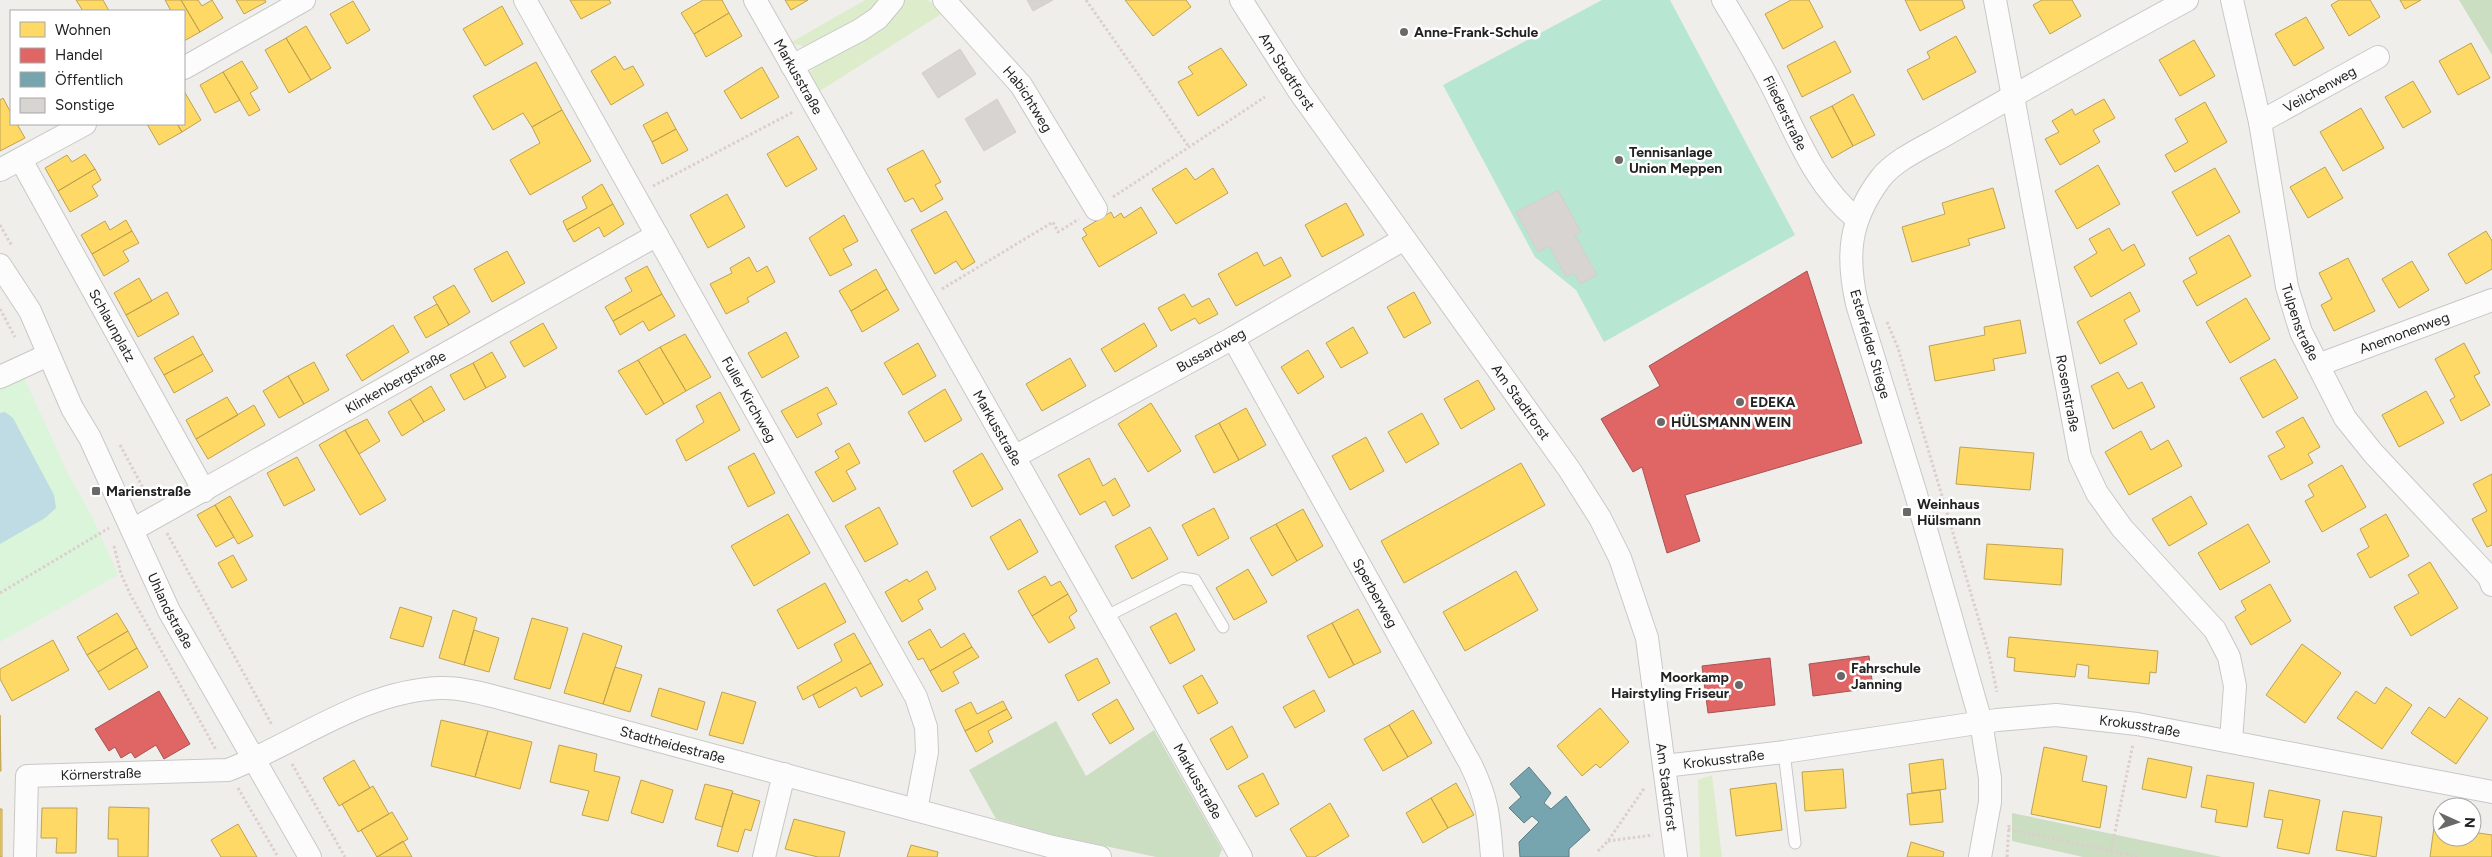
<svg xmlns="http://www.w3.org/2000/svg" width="2492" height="857" viewBox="0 0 2492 857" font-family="Figtree,sans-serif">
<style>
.grass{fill:#ddeccb}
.forest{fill:#cbdec1}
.park{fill:#daf5da}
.pitch{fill:#b7e6d2}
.water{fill:#bfdbe3}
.homes{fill:#ffd966;stroke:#bda252}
.shops{fill:#e06666;stroke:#a75252}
.public{fill:#76a5af;stroke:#5d7e85}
.building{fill:#d7d4d2;stroke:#d3d0cc}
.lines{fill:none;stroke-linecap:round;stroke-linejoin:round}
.lane-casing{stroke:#c9c8c7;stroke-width:13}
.street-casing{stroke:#c9c8c7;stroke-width:24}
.path{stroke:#dccecd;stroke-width:3;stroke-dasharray:2.5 2.5;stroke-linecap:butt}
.lane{stroke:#fdfcfc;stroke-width:11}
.street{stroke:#fdfcfc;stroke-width:22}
.poi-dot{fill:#6a6968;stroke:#fff;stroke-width:2}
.labels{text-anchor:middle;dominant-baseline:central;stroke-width:5;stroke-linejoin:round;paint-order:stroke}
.poi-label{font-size:14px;font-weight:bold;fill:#222;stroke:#fff;text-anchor:start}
.street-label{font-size:14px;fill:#222;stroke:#fff}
</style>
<rect width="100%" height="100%" fill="#f0eeeb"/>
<path class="grass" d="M865,0H885L878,8L807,47L790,43Z
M904,0H928L943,13L815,94L808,81L809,72Z
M1712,775L1722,857H1700L1698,780Z"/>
<path class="forest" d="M2459,0H2492V55Z
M1056,721L1086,776L1154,730L1222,849L1219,857H1156L1054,835L996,819L969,770Z
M2012,813L2222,857H2083L2012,841Z"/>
<path class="park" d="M24,377L67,472L92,516L118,575L0,642V388Z"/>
<path class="pitch" d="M1602,0H1670L1795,235L1604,342L1576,290L1535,257L1443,85Z"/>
<path class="water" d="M5,412L13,418L54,495L56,508L45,518L0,544V413Z"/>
<path class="homes" d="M76,0H103L109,11H83Z
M165,0H181L200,32L184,41V11H171Z
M181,0H198L202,6L212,0L223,18L200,32Z
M236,0H265L266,2L244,14Z
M570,0H609L611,3L581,19Z
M703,0H722L729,13L694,34L681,13Z
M785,0H808L791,10Z
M1125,0H1186L1191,7L1153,36Z
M1791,0H1809L1823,27L1783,49L1765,14Z
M1905,0H1962L1965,8L1920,31Z
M2042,0H2072L2081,16L2050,34L2033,5Z
M2339,0H2370L2380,17L2349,36L2331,5Z
M2400,0H2421L2405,9Z
M353,1L370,30L347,44L330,14Z
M502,6L523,44L485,66L463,29Z
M729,13L742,36L706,57L694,34Z
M2306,17L2324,48L2294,66L2275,34Z
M306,26L331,68L311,80L286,38Z
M1956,36L1976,72L1923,100L1907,70L1930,58L1927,52Z
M286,38L311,80L289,93L265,50Z
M2194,40L2215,76L2180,96L2159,60Z
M1835,41L1851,72L1802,97L1787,66Z
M2471,43L2490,78L2458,95L2439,61Z
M1221,48L1247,85L1198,116L1178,82L1193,74L1188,67Z
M615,56L624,70L633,66L644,85L611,105L591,71Z
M242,61L258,88L250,93L260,110L249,116L223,72Z
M536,62L562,110L532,127L523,113L493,130L473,96Z
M762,67L779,97L741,119L724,91Z
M223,72L240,100L215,113L200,85Z
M2413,81L2431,112L2403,128L2385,97Z
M184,91L201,120L182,132L177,124H184Z
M1853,94L1875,135L1853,146L1832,106Z
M3,98L11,113V124H17L25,138L0,151V100Z
M2104,99L2115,118L2093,130L2100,142L2060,165L2045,139L2059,132L2052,121L2072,109L2075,115Z
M2205,102L2227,142L2175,172L2165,155L2188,142L2175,119Z
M1832,106L1853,146L1832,158L1810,117Z
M2361,108L2384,148L2343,171L2320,132Z
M562,110L591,161L530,195L510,160L540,143L532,127Z
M667,112L676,129L652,142L643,125Z
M147,124H177L182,132L159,145Z
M676,129L688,150L662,164L652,142Z
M798,136L817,169L786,187L767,154Z
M923,150L941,182L935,185L943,199L921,212L913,198L905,202L887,169Z
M85,154L95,169L58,191L45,168L67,155L72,162Z
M2098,165L2120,204L2077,229L2055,191Z
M2325,167L2343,198L2308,218L2290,187Z
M1186,168L1195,180L1213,168L1228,193L1176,224L1152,189Z
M2215,168L2240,212L2197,236L2172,192Z
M95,169L101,180L92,186L98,196L70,212L58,191Z
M602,184L613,204L567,230L563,221L587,208L582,197Z
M1993,188L2005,228L1968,239L1970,245L1912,262L1902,227L1945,214L1942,203Z
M727,194L745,227L708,248L690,215Z
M1346,203L1364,235L1322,257L1305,225Z
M613,204L624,224L604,237L599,227L574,242L567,230Z
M1141,207L1157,233L1099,267L1082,238L1087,235L1083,229L1111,212L1114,218L1121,213L1124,218Z
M946,211L975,262L962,270L956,261L935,274L911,230Z
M844,215L858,241L843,249L852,265L830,276L809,238Z
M126,220L132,231L92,254L81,235L105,221L110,230Z
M2109,228L2122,251L2134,244L2145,265L2091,297L2074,267L2097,253L2089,239Z
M132,231L139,243L123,251L129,261L104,276L92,254Z
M2486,231L2492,241V269L2466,284L2448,254Z
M2229,235L2251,276L2197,306L2183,281L2197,273L2189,258Z
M507,251L525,283L492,302L474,269Z
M1257,252L1264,266L1281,257L1291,276L1236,306L1218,274Z
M749,257L757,272L767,266L775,282L747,298L749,302L726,314L710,284L732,273L730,268Z
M2348,258L2375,311L2334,331L2321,305L2332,299L2319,273Z
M2412,261L2429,290L2399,308L2382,279Z
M647,266L662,294L613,321L605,307L632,291L625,278Z
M876,269L887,289L851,311L839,291Z
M139,278L152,301L126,315L114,293Z
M454,285L470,312L449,325L433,297Z
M887,289L899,310L862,332L851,311Z
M167,292L179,314L138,337L126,315Z
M1414,292L1431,323L1404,338L1387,307Z
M2130,292L2140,311L2124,320L2137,344L2100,364L2077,322Z
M662,294L675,316L649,331L643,321L620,335L613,321Z
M1184,294L1192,307L1209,298L1218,314L1199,324L1195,318L1171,331L1158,308Z
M2246,298L2270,339L2230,363L2206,322Z
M437,304L449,325L426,338L414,317Z
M2020,320L2026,353L1993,359L1995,370L1935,381L1929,346L1985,335L1984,327Z
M543,323L557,348L524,367L510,342Z
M1144,323L1157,346L1115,372L1101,349Z
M393,325L409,352L362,381L346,355Z
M1353,327L1368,353L1341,368L1326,343Z
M786,332L799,357L762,378L748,353Z
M685,334L711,377L686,391L660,347Z
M193,336L203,354L164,375L154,358Z
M918,343L936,376L903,395L884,363Z
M2464,343L2480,373L2474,376L2490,405L2461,421L2450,400L2455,397L2435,359Z
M660,347L686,391L664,404L638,360Z
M1308,350L1324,377L1298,394L1281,367Z
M492,352L506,377L486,388L473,363Z
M203,354L213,371L174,393L164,375Z
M1070,358L1086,386L1042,411L1026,384Z
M2275,359L2298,398L2263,418L2240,378Z
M638,360L664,404L646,415L618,371Z
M314,362L329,390L304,404L288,376Z
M473,363L486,388L464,400L450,375Z
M2118,372L2128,389L2142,382L2155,407L2113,429L2091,386Z
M288,376L304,404L279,418L263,391Z
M1478,380L1495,409L1461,429L1444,399Z
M431,386L445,410L424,422L410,399Z
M827,387L837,404L817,414L822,424L797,438L781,411Z
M945,389L962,420L925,442L908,412Z
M2426,391L2444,423L2399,447L2382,415Z
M720,392L740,430L686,461L676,440L704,422L696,406Z
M227,397L238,415L196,439L186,420Z
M410,399L424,422L402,436L388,412Z
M1151,403L1181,451L1148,472L1118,424Z
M254,405L265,425L208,459L196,439Z
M1246,408L1266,445L1239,460L1219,423Z
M1422,413L1439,444L1406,463L1388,432Z
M2303,417L2320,447L2308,454L2313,463L2281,480L2268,456L2285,447L2276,432Z
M367,419L380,441L359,454L345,430Z
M1219,423L1239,460L1214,473L1195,436Z
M345,430L386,500L360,515L319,445Z
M2141,431L2151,450L2168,440L2182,466L2129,495L2105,452Z
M1366,437L1384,471L1350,490L1332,456Z
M849,443L860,463L846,471L856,489L833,502L815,472L839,458L835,451Z
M1960,447L2034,453L2030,490L1956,484Z
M754,453L775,493L748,507L728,467Z
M982,453L1003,489L972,507L953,471Z
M297,457L315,490L284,506L267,473Z
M1089,458L1103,486L1115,478L1130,506L1113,516L1105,501L1080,515L1058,475Z
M1521,463L1545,505L1404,583L1381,541Z
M2342,465L2366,507L2322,532L2305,501L2314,496L2308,485Z
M2492,474V545L2487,547L2472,519L2487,511L2473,484Z
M230,496L253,536L238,544L215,505Z
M2191,496L2207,524L2169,546L2152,519Z
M215,505L234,537L216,547L197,515Z
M879,507L898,544L865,562L845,526Z
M1214,508L1229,538L1198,556L1182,525Z
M1303,509L1323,546L1297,561L1276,524Z
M788,514L810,553L754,586L731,546Z
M2386,514L2409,556L2370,578L2357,554L2369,547L2360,529Z
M1020,519L1038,552L1008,570L990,537Z
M1276,524L1297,561L1272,576L1250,538Z
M2248,524L2270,562L2220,590L2198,553Z
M1150,527L1168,559L1132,579L1115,546Z
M1987,544L2063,549L2061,585L1984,579Z
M233,555L247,580L232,588L218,563Z
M2430,562L2458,608L2411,636L2394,607L2419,593L2408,575Z
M1248,569L1267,602L1234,620L1216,588Z
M927,571L936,589L918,600L923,609L902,622L885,592L907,579L909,582Z
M1516,571L1538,610L1465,651L1443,612Z
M1045,576L1051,586L1060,581L1068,594L1032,616L1018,591Z
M825,583L846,622L798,649L777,610Z
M2270,584L2291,621L2251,645L2235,617L2246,610L2241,601Z
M1068,594L1077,611L1069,617L1075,628L1049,643L1032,616Z
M400,607L432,617L423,647L390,638Z
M1358,609L1381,652L1354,665L1332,623Z
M453,610L477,618L464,665L439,658Z
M117,613L128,631L87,655L77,637Z
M1176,613L1195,650L1170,664L1150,627Z
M532,618L568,628L550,689L514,679Z
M1332,623L1354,665L1329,678L1307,636Z
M930,629L941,648L964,633L972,647L930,671L923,658L918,660L908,642Z
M474,630L499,638L489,672L464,665Z
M128,631L137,648L98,672L87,655Z
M583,633L622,646L603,704L564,693Z
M854,633L871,663L803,700L797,687L842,661L834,644Z
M2009,637L2158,651L2156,673L2150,672L2149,684L2088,678L2089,666L2077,664L2075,677L2014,671L2015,658L2007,657Z
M53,640L69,670L12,701L0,679V669Z
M2302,644L2341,673L2305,723L2266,695Z
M972,647L979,657L953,672L959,683L942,692L930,671Z
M137,648L148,667L109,690L98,672Z
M1097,658L1110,683L1078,701L1065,675Z
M871,663L883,685L861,697L856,687L819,708L813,695Z
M615,667L642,675L630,712L603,704Z
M1202,675L1218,703L1198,714L1183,686Z
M2386,687L2412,705L2382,749L2337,718L2356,691L2375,704Z
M659,688L705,702L697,730L651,716Z
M1314,690L1325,711L1295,728L1283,707Z
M722,692L756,702L743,744L709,735Z
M2459,698L2488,718L2456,764L2411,733L2429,707L2445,718Z
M1117,699L1134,729L1110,744L1092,714Z
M1003,701L1007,709L965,731L955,710L971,702L977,714Z
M1600,708L1629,742L1600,768L1596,764L1582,776L1557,746Z
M1007,709L1012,718L988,731L993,742L976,752L965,731Z
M1413,710L1432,743L1408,757L1389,725Z
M0,715L1,771H0Z
M441,720L488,731L475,777L431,766Z
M1389,725L1408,757L1383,771L1364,739Z
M1232,726L1248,757L1227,770L1210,739Z
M488,731L532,742L520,789L475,777Z
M559,745L597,754L594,771L620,777L608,821L582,815L589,791L550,782Z
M2044,747L2087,756L2082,781L2107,786L2100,828L2031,814Z
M2148,758L2192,767L2186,798L2142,789Z
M1943,759L1946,789L1912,793L1909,764Z
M354,760L370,788L339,806L323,778Z
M1843,769L1846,808L1805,811L1802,772Z
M1263,773L1279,804L1256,817L1238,786Z
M2207,775L2254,783L2247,827L2215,822L2217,810L2201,807Z
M641,780L673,790L663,823L631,813Z
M1456,783L1474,815L1448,828L1431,798Z
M1776,783L1782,830L1736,836L1730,789Z
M705,784L733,791L722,827L695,819Z
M373,786L389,814L358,832L342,804Z
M1940,790L1943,822L1910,825L1907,794Z
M2269,790L2320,800L2309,854L2277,848L2283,820L2264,817Z
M732,793L760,801L751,831L745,829L738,852L717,846Z
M1431,798L1448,828L1423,843L1406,813Z
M1330,803L1349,836L1315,857H1307L1290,829Z
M109,807L149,808L148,857H118V839H108Z
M42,808H77L76,853H56L57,838H41Z
M0,809H2V857H0Z
M2343,811L2382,817L2376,857L2336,850Z
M392,812L408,839L377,857L361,830Z
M794,819L845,832L839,857H818L785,849Z
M238,824L257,857H221L211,840Z
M2434,827L2442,828V837H2472V832L2492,835V857H2430Z
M403,841L412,857H376H377Z
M1911,842L1944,852L1943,857H1907Z
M911,845L938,852L937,857H907Z"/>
<path class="shops" d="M1807,271L1862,443L1685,495L1700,541L1667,553L1642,467L1633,472L1601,419L1660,386L1649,366Z
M1869,656L1873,688L1813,696L1809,664Z
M1770,658L1775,705L1708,713L1702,666Z
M159,691L190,744L164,759L156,745L135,758L131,752L121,758L115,747L109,751L95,729Z"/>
<path class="public" d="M1529,767L1551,793L1544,803L1551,809L1566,796L1590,830L1569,849V857H1520L1519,842L1539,822L1532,816L1524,823L1509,808L1521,797L1510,784Z"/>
<path class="building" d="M1027,0H1041L1044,5L1033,11Z
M1041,0H1053L1044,5Z
M960,49L976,74L938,98L922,73Z
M997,99L1016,132L984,151L965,119Z
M1558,190L1581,232L1575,235L1597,275L1580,284L1574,273L1566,277L1549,246L1538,252L1516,212Z"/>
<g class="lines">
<g class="lane-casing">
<path id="lane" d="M1105,617L1182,578L1195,580L1223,627
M1784,752L1795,843"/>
</g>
<g class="street-casing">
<g id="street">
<path id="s1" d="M525,0L916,697L926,727L927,752L916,810"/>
<path id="s2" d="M755,0L1241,857"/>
<path id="s3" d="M944,0L1021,85L1096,209"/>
<path id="s4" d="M1241,0L1299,91L1569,469L1600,518L1620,558L1647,638L1676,857"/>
<path id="s5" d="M1723,0C1740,28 1757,56 1772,86C1796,133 1815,186 1857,219"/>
<path id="s6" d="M1995,0L2080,457L2097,493L2122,528L2215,630L2229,657L2235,686L2231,741"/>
<path id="s7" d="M2232,0L2260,122L2287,287L2301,332L2345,418L2373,453L2489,577L2492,585"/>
<path d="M792,66L860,30L878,18L893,0"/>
<path d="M184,68L304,0"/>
<path id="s8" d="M2260,122L2378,57"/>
<path id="s9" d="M21,160L204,491"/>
<path d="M0,170L85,124"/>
<path id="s10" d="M0,265L30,311L72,408L90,438L169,611L310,857"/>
<path id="s11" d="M1233,338L1470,763C1488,799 1489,818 1492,857"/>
<path id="s12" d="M2318,365L2492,300"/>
<path d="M0,377L48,355"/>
<path id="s13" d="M1014,457L1233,338L1404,239"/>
<path id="s14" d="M134,529L657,235"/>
<path id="s15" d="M1664,766L1784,752L1997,720L2056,715L2137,724L2492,792"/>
<path id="s16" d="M25,857L27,776L228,770C297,743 362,691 440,688C458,687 478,692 496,697L1053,847L1100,857"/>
<path d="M764,857L784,774"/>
<path d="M1980,857L1990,802V778L1981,722L1915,491L1857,304C1846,255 1849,221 1880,179C1896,158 1929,145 1952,131C2029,86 2108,43 2187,0"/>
</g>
</g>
<path class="path" d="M1086,0L1189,147
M653,186L793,112
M1113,197L1265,97
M0,225L12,246
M942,289L1053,222L1058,232L1079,219
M0,309L15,337
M1887,322L1898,348L1989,654L1997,692
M120,445L148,497
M167,533L272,725
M114,546L121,574L130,594L216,750
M0,593L109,528
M292,764L345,857
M238,788L278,857
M2008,829L2139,857
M1608,841L1653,835
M1598,851L1608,841L1645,787
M2111,851L2133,744
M2007,857L2009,825"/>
<use href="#lane" class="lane"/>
<use href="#street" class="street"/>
</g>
<g class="poi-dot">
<circle cx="1404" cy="32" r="5"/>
<circle cx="1619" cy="160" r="5"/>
<circle cx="1740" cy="402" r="5"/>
<circle cx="1661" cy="422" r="5"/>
<rect x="91" y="486" width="10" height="10" rx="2.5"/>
<rect x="1902" y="507" width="10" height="10" rx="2.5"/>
<circle cx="1841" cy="676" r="5"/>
<circle cx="1739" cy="685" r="5"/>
</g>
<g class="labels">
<g class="poi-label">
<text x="1414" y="32">Anne-Frank-Schule</text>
<text x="1629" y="152">Tennisanlage<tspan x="1629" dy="16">Union Meppen</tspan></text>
<text x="1750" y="402">EDEKA</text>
<text x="1671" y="422">HÜLSMANN WEIN</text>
<text x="106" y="491">Marienstraße</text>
<text x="1917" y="504">Weinhaus<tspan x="1917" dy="16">Hülsmann</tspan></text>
<text x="1851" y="668">Fahrschule<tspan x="1851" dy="16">Janning</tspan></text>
<text x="1729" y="677" text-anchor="end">Moorkamp<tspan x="1729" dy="16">Hairstyling Friseur</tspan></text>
</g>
<g class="street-label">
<text stroke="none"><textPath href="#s4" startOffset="85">Am Stadtforst</textPath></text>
<text stroke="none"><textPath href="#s2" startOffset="88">Markusstraße</textPath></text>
<text stroke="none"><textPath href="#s8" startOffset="68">Veilchenweg</textPath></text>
<text stroke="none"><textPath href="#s3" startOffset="130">Habichtweg</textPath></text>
<text stroke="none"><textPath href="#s5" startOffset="129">Fliederstraße</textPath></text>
<text stroke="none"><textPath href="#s7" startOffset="330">Tulpenstraße</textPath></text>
<text stroke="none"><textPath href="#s9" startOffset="189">Schlaunplatz</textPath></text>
<text stroke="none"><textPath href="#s12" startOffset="92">Anemonenweg</textPath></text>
<text transform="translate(1870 344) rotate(74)">Esterfelder Stiege</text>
<text stroke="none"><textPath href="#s13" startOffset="224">Bussardweg</textPath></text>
<text stroke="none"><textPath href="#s14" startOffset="300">Klinkenbergstraße</textPath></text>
<text stroke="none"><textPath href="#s6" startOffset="400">Rosenstraße</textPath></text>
<text stroke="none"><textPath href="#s1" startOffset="458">Fuller Kirchweg</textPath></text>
<text stroke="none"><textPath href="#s4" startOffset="490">Am Stadtforst</textPath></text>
<text stroke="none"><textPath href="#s2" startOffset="492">Markusstraße</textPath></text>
<text stroke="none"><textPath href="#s11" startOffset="292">Sperberweg</textPath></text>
<text stroke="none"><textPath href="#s10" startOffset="386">Uhlandstraße</textPath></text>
<text stroke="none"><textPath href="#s15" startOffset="480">Krokusstraße</textPath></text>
<text stroke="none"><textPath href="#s16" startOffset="751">Stadtheidestraße</textPath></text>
<text stroke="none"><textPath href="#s15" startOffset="60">Krokusstraße</textPath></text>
<text stroke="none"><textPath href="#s16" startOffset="155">Körnerstraße</textPath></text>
<text stroke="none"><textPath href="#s2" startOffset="898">Markusstraße</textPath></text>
<text stroke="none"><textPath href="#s4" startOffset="910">Am Stadtforst</textPath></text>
</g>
</g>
<rect x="10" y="10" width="175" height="115" fill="#ffffff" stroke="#a7a7a7"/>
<rect x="20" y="22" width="25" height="15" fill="#ffd966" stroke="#a7a7a7"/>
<text x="55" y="35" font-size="15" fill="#222222">Wohnen</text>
<rect x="20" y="48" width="25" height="15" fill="#e06666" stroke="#a7a7a7"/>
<text x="55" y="60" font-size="15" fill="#222222">Handel</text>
<rect x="20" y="72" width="25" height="15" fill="#76a5af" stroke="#a7a7a7"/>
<text x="55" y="85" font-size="15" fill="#222222">Öffentlich</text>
<rect x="20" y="98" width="25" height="15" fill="#d7d4d2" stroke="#a7a7a7"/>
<text x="55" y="110" font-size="15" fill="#222222">Sonstige</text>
<g transform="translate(2457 822) rotate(93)"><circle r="24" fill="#ffffff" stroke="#a7a7a7"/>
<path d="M0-4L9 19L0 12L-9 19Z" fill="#6a6968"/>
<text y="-8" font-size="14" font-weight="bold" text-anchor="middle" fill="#222222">N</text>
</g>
</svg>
